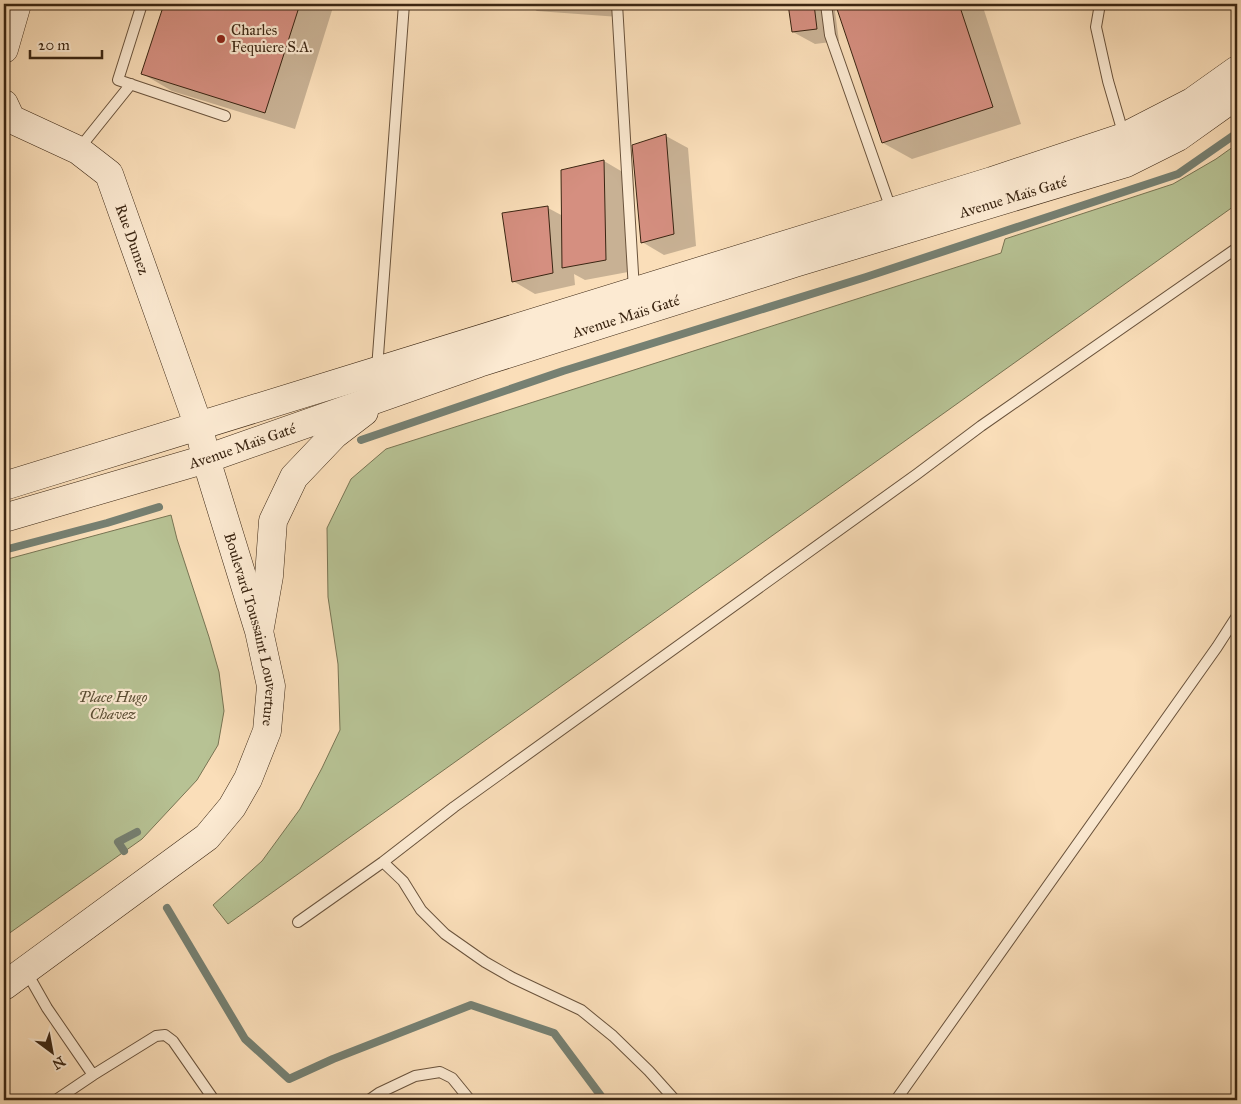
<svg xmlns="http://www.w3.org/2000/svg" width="1241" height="1104" viewBox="0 0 1241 1104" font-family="'IM FELL Great Primer',serif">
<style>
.green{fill:#b7c294;stroke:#787453}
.shadow{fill:#0003}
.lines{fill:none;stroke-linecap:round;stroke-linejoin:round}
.stream{stroke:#768072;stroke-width:8}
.building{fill:#d58f80;stroke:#3a2512}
.lane-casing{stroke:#6a533c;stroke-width:12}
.secondary-casing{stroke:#3a2512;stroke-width:29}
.lane{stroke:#fcead2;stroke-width:10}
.secondary{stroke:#fcead2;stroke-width:28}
.poi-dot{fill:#8f2418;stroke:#fcead2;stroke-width:2}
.labels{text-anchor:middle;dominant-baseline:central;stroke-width:4.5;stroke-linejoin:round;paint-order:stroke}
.poi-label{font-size:15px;fill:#3a2512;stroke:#fcead2;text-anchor:start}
.street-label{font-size:15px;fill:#3a2512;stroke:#fcead2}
.park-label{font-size:15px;font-style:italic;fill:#594c32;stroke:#fcead2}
</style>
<rect width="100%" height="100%" fill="#fadeb9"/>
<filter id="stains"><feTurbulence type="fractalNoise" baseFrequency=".004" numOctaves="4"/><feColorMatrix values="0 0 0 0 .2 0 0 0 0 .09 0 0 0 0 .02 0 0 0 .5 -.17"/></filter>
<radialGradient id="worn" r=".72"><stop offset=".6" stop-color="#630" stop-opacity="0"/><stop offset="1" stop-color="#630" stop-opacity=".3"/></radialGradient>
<path class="green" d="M1237,144V204L228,924L213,905L262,861L300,809L322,768L340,730L338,664L328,597L327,528L351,479L386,449L1001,253L1005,239L1173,184L1216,159Z
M171,515L177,539L209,637L219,672L224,711L218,745L197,780L142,839L4,937V560Z"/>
<path class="shadow" d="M165,4H334L295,129L172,91L143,74Z
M525,4H620L619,17L537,11Z
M789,4H834L839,41L815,44L793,32Z
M857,4H982L1021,124L912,159L883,143L839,10Z
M666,136L688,148L696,246L664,255L642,242Z
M604,161L626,174L628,272L585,280L574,274L575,285L535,294L513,281L503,214L548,208L563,216Z"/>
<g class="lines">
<path class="stream" d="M361,440L563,371L866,277L1178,174L1237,133
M4,550L107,523L159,507
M124,851L118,842L137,832
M167,908L245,1039L289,1079L333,1059L471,1005L554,1033L604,1100"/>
</g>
<path class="building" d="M164,4H300L265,113L141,74Z
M788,4H814L817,29L792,32Z
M853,4H959L993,107L882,143L837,9Z
M666,134L674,234L641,243L632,145Z
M604,160L606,260L562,268L561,170Z
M548,206L553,273L512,282L502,213Z"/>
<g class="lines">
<g class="lane-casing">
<path id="lane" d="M142,4L118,80L225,116
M617,4L634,290
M826,4L830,35L892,212
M1100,4L1096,27L1108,81L1124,136
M78,150L131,84
M377,369L404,4
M383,862L403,881L421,910L445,934L485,962L513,978L581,1010L613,1036L649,1071L675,1100
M298,922L383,862L454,807L917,474L981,426L1237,248
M26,971L47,1008L93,1075L56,1100
M93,1075L156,1036L165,1035L173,1041L214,1100
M369,1100L379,1093L415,1076L440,1072L452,1078L470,1100
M896,1100L1217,647L1237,616"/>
</g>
<g class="secondary-casing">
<g id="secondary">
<path d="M4,49L17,4"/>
<path id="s1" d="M4,104L11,119L78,150L109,174L199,427L206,459L259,631L271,686L267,731L248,779L232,807L207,837L4,986"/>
<path d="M4,486L992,181L1124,137L1192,102L1237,70"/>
<path id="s2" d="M4,518L206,459L479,363L795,263L1126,163L1178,137L1237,95"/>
<path d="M260,627L269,576L273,521L294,477L334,435L364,412"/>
</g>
</g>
<use href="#lane" class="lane"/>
<use href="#secondary" class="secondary"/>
</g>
<circle class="poi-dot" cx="221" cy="39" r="5"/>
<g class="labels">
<g class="poi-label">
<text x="231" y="30">Charles<tspan x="231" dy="17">Fequiere S.A.</tspan></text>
</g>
<g class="street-label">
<text stroke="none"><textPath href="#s2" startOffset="1059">Avenue Maïs Gaté</textPath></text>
<text stroke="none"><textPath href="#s1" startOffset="199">Rue Dumez</textPath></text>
<text stroke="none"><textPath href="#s2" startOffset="654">Avenue Maïs Gaté</textPath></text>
<text stroke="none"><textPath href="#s2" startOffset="249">Avenue Maïs Gaté</textPath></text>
<text stroke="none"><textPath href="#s1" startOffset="608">Boulevard Toussaint Louverture</textPath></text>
</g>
<g class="park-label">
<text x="113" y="697">Place Hugo<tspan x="113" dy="17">Chavez</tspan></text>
</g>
</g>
<rect width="1241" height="1104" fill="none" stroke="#fadeb9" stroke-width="20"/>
<rect x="5" y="5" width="1231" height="1094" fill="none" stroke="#3a2512" stroke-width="2.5"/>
<rect x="10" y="10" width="1221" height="1084" fill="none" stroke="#3a2512"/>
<g transform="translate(52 1052) rotate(148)" stroke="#fcead2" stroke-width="4" paint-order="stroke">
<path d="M0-4L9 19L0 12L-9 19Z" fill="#3a2512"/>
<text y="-8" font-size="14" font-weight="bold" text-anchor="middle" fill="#3a2512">N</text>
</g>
<path d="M30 50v8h72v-8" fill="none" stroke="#3a2512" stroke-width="2.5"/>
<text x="38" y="50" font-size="15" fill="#3a2512" stroke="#fcead2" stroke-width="4" paint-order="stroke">20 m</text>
<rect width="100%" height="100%" filter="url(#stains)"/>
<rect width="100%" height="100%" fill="url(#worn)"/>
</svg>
